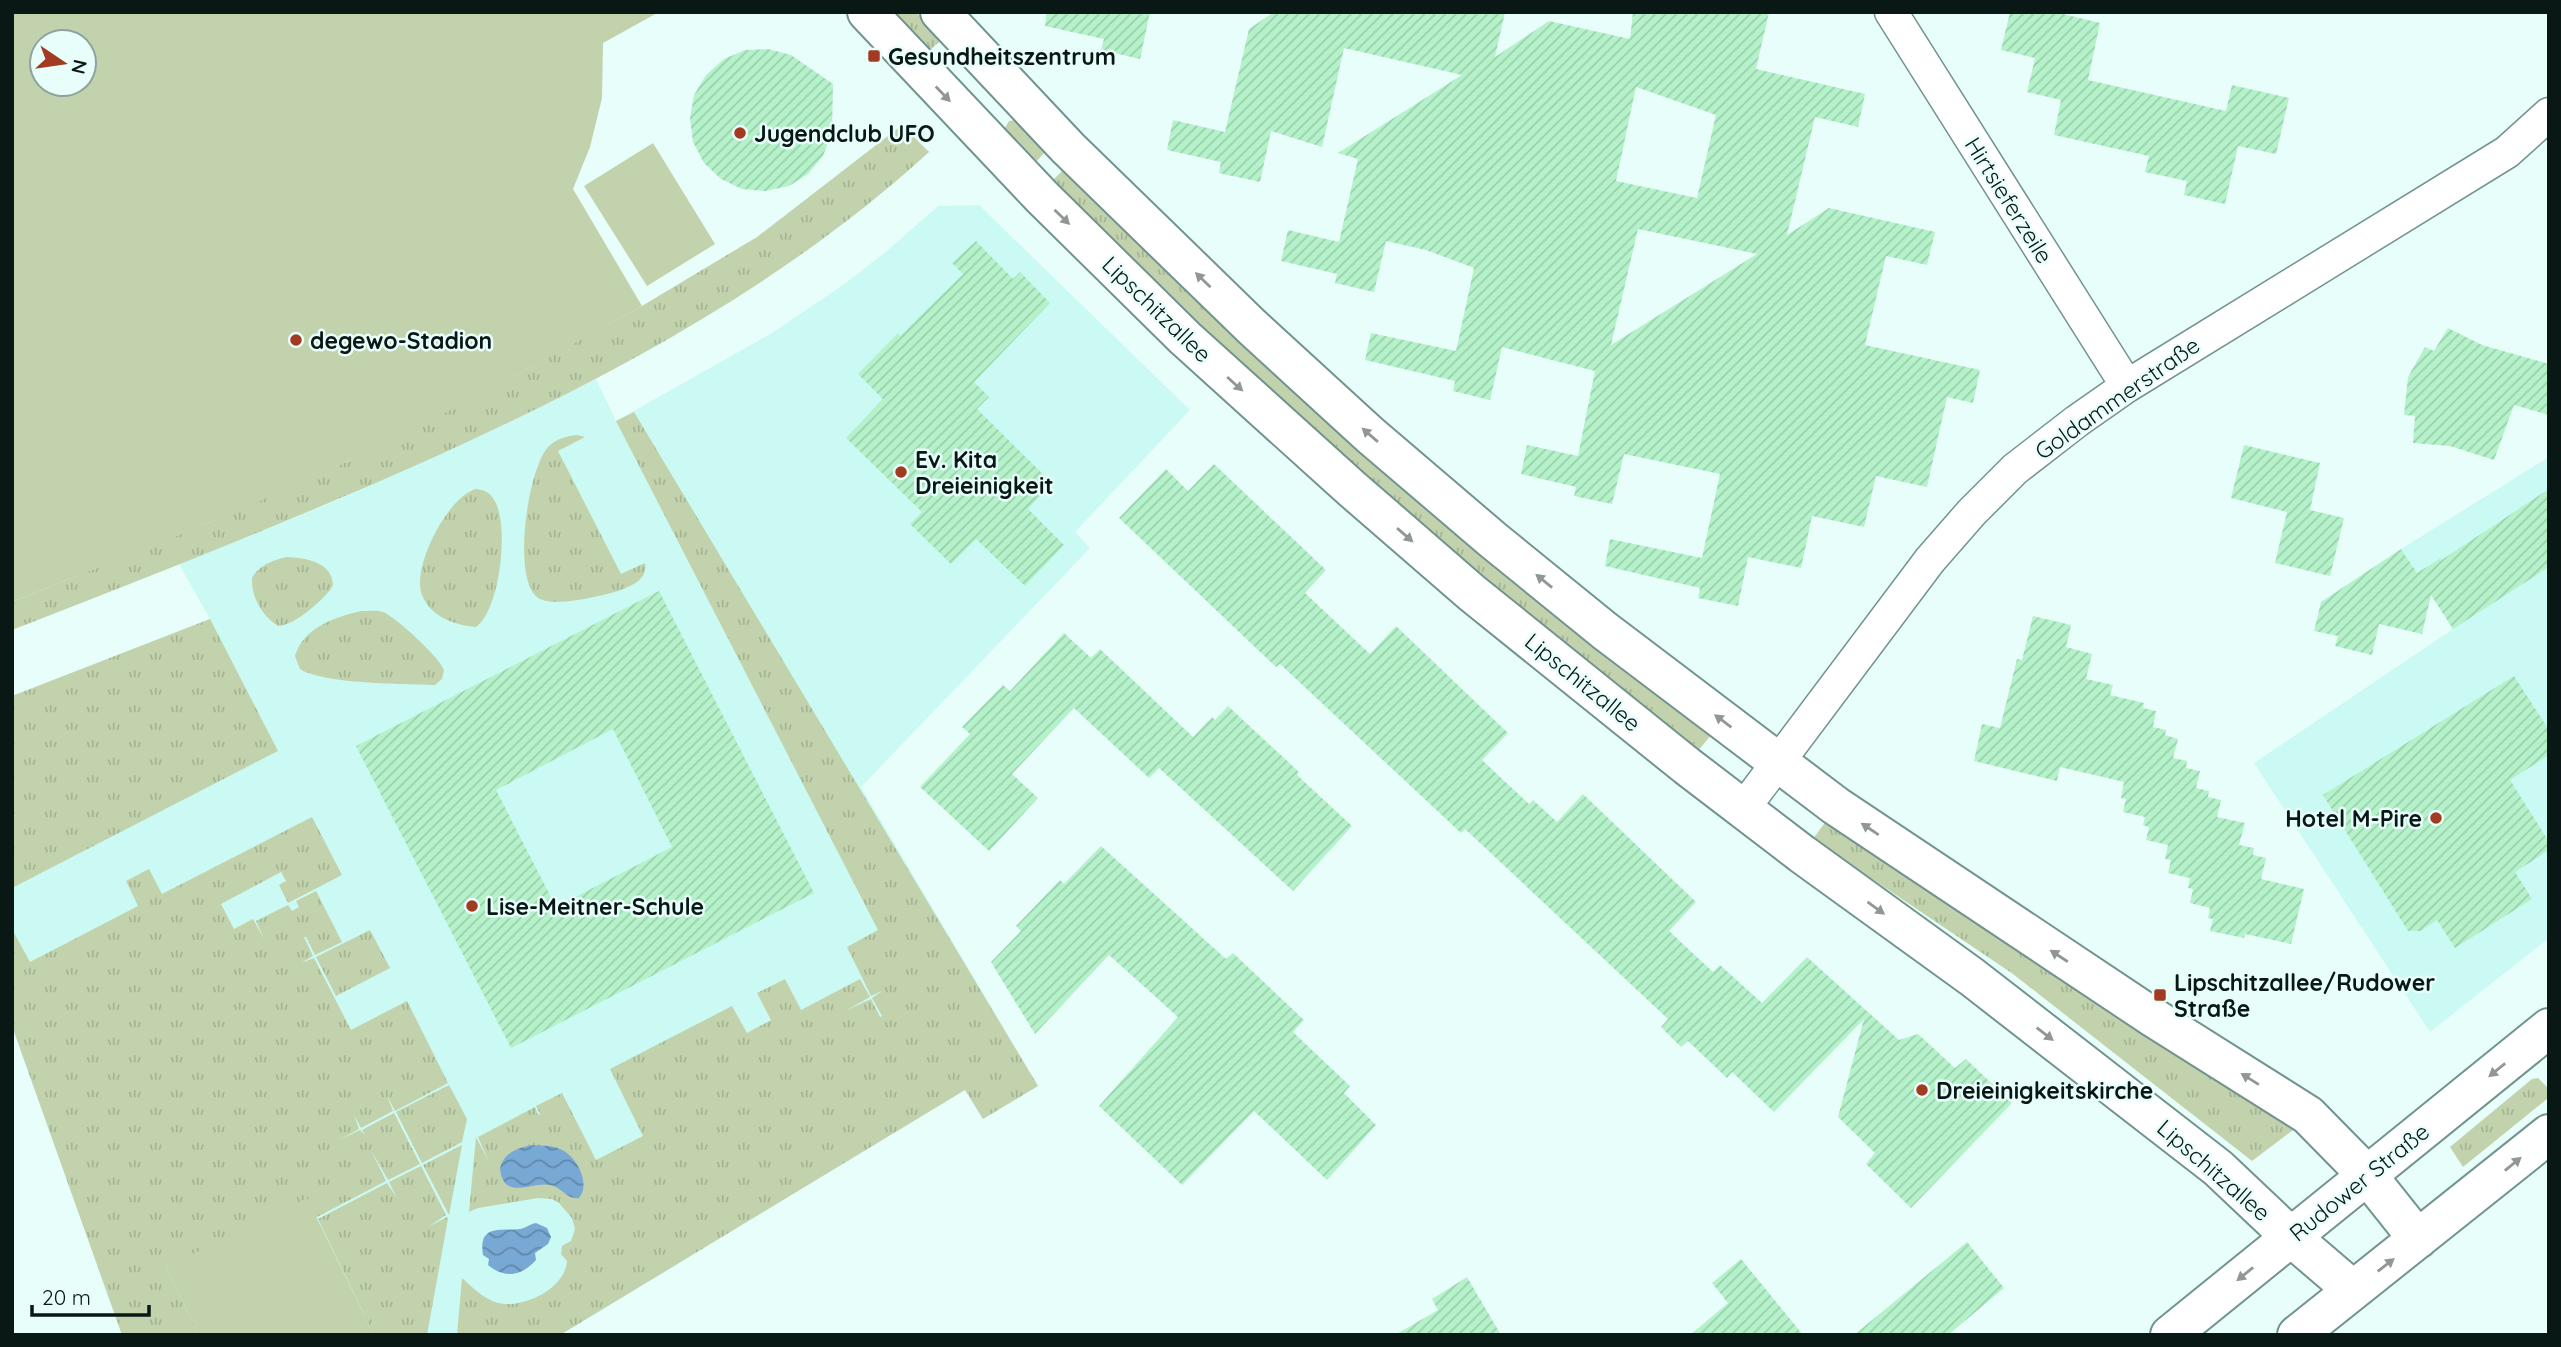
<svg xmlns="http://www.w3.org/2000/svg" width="2561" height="1347" viewBox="0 0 2561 1347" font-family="Quicksand,sans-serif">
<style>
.built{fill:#cafaf3}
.grass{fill:url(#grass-tufts)}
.pitch{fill:#c2d2ac;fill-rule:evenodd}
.water{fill:url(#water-waves)}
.building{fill:url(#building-hatch);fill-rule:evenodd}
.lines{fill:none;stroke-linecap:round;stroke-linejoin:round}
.street-casing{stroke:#72948f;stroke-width:35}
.secondary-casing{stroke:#72948f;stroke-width:42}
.street{stroke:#fff;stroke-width:32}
.secondary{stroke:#fff;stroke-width:38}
.oneway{fill:#909796}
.poi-dot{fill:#a33a22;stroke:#e8fefb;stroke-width:2.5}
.labels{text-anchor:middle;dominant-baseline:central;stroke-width:5;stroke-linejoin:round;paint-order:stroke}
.poi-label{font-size:23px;font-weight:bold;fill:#091715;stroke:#e8fefb;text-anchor:start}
.street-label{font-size:23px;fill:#091715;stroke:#e8fefb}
</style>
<defs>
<pattern id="grass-tufts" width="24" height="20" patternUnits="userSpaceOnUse" patternTransform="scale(1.75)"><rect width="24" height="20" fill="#c2d2ac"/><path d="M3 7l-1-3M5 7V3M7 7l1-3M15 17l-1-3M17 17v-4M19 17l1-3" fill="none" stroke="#a5b493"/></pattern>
<pattern id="water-waves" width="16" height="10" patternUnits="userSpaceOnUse" patternTransform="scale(1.75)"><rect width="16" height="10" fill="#78a8d4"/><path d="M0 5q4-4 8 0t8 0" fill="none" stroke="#6188ab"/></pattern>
<pattern id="building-hatch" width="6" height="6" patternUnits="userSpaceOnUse" patternTransform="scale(1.75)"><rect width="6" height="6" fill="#b5f2ca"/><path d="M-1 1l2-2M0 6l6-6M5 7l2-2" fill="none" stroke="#9acfad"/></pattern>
</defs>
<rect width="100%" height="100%" fill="#e8fefb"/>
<path class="built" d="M979,205L1190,410L1075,532L1090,548L861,787L1038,1086L983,1119L965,1090L560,1335H122L12,1026V696L210,619L179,564L328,504L492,430L596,379L616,421L772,333L843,285L888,250L938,206Z
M2549,457V938L2430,1032L2254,763L2453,629L2401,549Z"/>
<path class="grass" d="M891,12H916L941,40L928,52Z
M1016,120L1046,151L1034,164L1003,131L1009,121Z
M902,125L929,152C786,283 614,375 439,455C299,518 155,574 12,630V602L208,523L346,462L516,375L642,306L757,237Z
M1064,169L1193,296L1627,671L1711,735L1698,751L1476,573L1235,360L1051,182Z
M634,412L1038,1086L983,1119L965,1090L560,1335H457L462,1278C473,1288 484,1299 498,1303C523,1309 565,1289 567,1261L561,1254L562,1246L571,1241L575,1229L572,1218L559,1203L552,1199L538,1198L478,1208L469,1212L476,1137L489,1162L478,1137L535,1107L538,1115L540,1114L536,1106L562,1093L596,1160L643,1136L610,1069L732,1006L747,1033L771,1020L757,993L785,979L801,1010L860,979L870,997L845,1011L871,999L880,1017L882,1016L872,998L882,991L871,996L847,947L878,930L616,421Z
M577,435L585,437L558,451L621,574L645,563C648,579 632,586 618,591C601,596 556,607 540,599C510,583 528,469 548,447C556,439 566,436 577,435Z
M476,489C484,490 490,492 494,500C510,523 500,611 476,627C454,625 431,617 422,595C411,568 448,496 476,489Z
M287,557C306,558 332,562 333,585C327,598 292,627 278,626C262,616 251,597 252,578C259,565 273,560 287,557Z
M361,611C368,611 377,610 383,612C396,617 440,658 444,670L442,679L435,685C404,684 323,684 300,669L295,656C303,628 335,617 361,611Z
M210,619L278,751L12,888V696Z
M312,817L342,875L288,903L279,885L286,881L281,872L221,904L234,929L253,919L264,939L256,921L288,905L292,911L299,907L296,901L316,891L342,942L315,955L306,937H304L313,956L301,963L314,958L351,1030L407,1001L448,1083L395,1111L387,1095L393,1111L361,1128L354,1115L359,1129L339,1140L360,1130L365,1135L362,1130L394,1113L420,1164L388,1180L371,1150L386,1181L317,1217L166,1267L199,1335H122L12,1026V929L30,962L138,906L126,881L149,869L162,894Z
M1826,821L2031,961L2293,1130L2252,1161L2013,974L1813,839Z
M370,930L390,968L336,996L316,957Z
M2538,1078L2549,1089L2547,1099L2463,1167L2450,1147L2532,1079Z
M449,1085L467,1119L462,1142L422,1163L396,1112Z
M462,1145L449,1215L423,1165Z
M421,1166L446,1215L428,1227L447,1217L448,1219L427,1335H374L318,1219L387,1183L397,1198L389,1182Z"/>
<path class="pitch" d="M12,12H659L603,43L602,98L590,147L573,189L642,306C545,360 447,414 346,462C237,514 124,557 12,602ZM42,42H84V84H42Z
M653,143L715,244L647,286L584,186Z
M307,1198L374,1335H199L166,1267Z"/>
<path class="water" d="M534,1145C543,1146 554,1145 562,1150C577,1157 591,1184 579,1198C567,1200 562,1187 550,1185C532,1181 503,1202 500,1168C504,1152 519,1147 534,1145Z
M536,1223L547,1228L551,1237L548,1244L535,1253L536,1260C522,1276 505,1279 488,1265L489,1259L483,1255C478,1224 500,1231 520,1229C526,1228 530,1224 536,1223Z"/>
<path class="building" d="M1047,12H1150L1140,59L1101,50L1104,39L1045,26Z
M1274,12H1505L1495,57L1549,21L1630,39L1633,12H1769L1756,69L1865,94L1858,127L1815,117L1787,235L1829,208L1935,232L1927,265L1886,256L1865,345L1980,370L1973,403L1947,397L1927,487L1876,476L1864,527L1812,516L1801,568L1748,557L1738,606L1698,598L1700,588L1605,566L1610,539L1702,558L1720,474L1624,454L1612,504L1574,496L1576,487L1521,474L1527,445L1578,456L1595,371L1502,347L1490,400L1453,391L1455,381L1365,360L1371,333L1456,351L1474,268L1426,250L1386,241L1374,292L1335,283L1337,274L1281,261L1288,230L1339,242L1358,159L1338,153L1462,75L1344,48L1322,147L1271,131L1260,182L1219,173L1221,162L1167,150L1173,120L1225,132L1249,29ZM1636,87L1716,115L1697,198L1616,181ZM1638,229L1757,254L1611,345Z
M2010,12H2055L2100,23L2088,80L2226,111L2232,85L2289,98L2276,154L2238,146L2225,204L2184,195L2187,181L2145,172L2149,156L2054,135L2061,100L2027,92L2035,58L2001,50Z
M768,49L791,55L833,84L832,133L823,156L808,174L789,186L765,191L742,189L721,179L704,163L693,142L690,118L694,95L706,75L724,59L745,50Z
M976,241L1013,279L1020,272L1050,303L974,382L989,397L977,409L1052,483L1028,509L1064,545L1025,586L976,539L951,564L910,524L922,512L846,438L883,399L858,374L898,333L900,336L963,274L952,263Z
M2448,328L2482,345L2549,364V415L2514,405L2494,460L2450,446L2413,443L2415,416L2404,415L2408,377L2425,347L2434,351Z
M2244,445L2320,463L2310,510L2344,518L2330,576L2275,563L2287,512L2231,498Z
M1214,464L1326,570L1305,593L1370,654L1396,626L1508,733L1482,760L1529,804L1533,800L1557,822L1583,794L1696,902L1669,931L1713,972L1720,965L1762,1003L1807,957L1899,1040L1918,1034L1955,1068L1966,1059L2012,1103L1911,1208L1866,1164L1875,1153L1838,1117L1864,1019L1774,1112L1732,1072L1727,1078L1688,1041L1681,1047L1661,1027L1668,1019L1465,829L1461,833L1280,664L1276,667L1119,518L1166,469L1188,491Z
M2549,489V567L2453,629L2431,595L2422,634L2379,624L2372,655L2335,646L2338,636L2314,631L2321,602L2401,549L2417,573L2441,558L2440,561Z
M659,591L814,893L511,1048L356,746ZM613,729L672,847L556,907L496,790Z
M2033,616L2071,625L2066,647L2092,654L2086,679L2113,685L2110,695L2144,703L2143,708L2156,711L2153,727L2166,730L2165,735L2178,739L2173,758L2187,761L2186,768L2200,771L2196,788L2209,791L2208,797L2221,800L2217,817L2245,823L2239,845L2254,848L2253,855L2266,858L2261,879L2304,889L2291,944L2245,934L2244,938L2210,931L2213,919L2208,918L2210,908L2190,903L2193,889L2188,888L2190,878L2168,873L2171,860L2165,859L2168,845L2146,840L2149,827L2143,825L2145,817L2123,812L2126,799L2121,798L2124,782L2060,767L2057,781L1974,761L1982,724L2000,728L2017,659L2022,660Z
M1064,633L1091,658L1100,649L1193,737L1212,717L1215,720L1228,706L1299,772L1297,775L1352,826L1293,891L1159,768L1149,778L1074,708L1012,774L1038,798L989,851L920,787L970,734L962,727L1003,685L1010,691Z
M2514,676L2549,730V755L2510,780L2549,842V850L2515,872L2532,899L2455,948L2437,920L2421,931H2408L2323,795Z
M1101,846L1226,959L1233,953L1304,1020L1293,1032L1350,1086L1344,1093L1376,1125L1327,1180L1254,1111L1182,1185L1099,1106L1178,1017L1109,955L1035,1034L991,962L1021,931L1016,926L1060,880L1064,884Z
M1967,1242L2004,1288L1948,1335H1854Z
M1741,1259L1803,1335H1690L1728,1303L1712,1283Z
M1467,1277L1501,1335H1395L1438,1310L1432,1299Z"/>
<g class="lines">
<g class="street-casing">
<path id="street" d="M1891,12L2127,386
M1743,809L1930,560L1972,512L2015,469L2077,421L2127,386L2507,152L2549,114"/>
</g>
<g class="secondary-casing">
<path id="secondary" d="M867,12L1042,197L1185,338L1351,488L1472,593L1687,766L1802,854L1972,977L2218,1168L2291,1237L2353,1290
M940,12L1068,148L1251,326L1370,435L1493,540L1605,631L1836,806L2154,1018L2308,1115L2367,1175L2418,1239
M2170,1335L2549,1028
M2297,1335L2549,1134"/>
</g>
<use href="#street" class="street"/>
<use href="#secondary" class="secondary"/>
</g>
<defs><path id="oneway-solid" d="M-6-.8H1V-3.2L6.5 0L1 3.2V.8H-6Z" transform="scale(1.75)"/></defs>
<g class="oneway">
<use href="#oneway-solid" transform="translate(943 94) rotate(46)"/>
<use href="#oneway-solid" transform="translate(1062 217) rotate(44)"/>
<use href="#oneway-solid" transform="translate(1203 280) rotate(-136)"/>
<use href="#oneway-solid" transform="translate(1235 384) rotate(42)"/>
<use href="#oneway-solid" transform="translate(1370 435) rotate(-139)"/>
<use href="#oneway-solid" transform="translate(1405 535) rotate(41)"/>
<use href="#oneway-solid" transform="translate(1544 581) rotate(-141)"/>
<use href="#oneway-solid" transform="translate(1723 721) rotate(-143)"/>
<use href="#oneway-solid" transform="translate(1870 829) rotate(-146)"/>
<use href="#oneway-solid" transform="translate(1876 908) rotate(36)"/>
<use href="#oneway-solid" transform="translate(2059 956) rotate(-147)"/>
<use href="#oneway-solid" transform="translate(2045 1034) rotate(38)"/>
<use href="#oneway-solid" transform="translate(2497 1070) rotate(141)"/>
<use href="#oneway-solid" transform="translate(2250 1079) rotate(-148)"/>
<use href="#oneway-solid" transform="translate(2513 1164) rotate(-39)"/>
<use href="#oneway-solid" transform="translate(2386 1265) rotate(-38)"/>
<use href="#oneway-solid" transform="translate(2245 1274) rotate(141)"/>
</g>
<g class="poi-dot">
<rect x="867" y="49" width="14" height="14" rx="3.5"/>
<circle cx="740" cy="133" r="7"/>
<circle cx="296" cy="340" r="7"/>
<circle cx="901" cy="472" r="7"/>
<circle cx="2436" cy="818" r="7"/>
<circle cx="472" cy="906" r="7"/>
<rect x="2153" y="988" width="14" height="14" rx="3.5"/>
<circle cx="1922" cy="1090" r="7"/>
</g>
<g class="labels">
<g class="poi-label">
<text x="888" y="56">Gesundheitszentrum</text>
<text x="754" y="133">Jugendclub UFO</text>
<text x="310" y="340">degewo-Stadion</text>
<text x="915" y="459">Ev. Kita<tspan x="915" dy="26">Dreieinigkeit</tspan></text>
<text x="2422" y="818" text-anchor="end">Hotel M-Pire</text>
<text x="486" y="906">Lise-Meitner-Schule</text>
<text x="2174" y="982">Lipschitzallee/Rudower<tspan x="2174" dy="26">Straße</tspan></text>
<text x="1936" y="1090">Dreieinigkeitskirche</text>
</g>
<g class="street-label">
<text transform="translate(2009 200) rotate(58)">Hirtsieferzeile</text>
<text transform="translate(1157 309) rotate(44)">Lipschitzallee</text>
<text transform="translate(2117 398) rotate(-35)">Goldammerstraße</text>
<text transform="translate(1583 682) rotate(39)">Lipschitzallee</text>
<text transform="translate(2214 1170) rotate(41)">Lipschitzallee</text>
<text transform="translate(2359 1182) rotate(-39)">Rudower Straße</text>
</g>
</g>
<rect width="2561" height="1347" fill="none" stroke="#091715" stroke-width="28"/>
<g transform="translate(63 63) rotate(103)"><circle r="33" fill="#e8fefb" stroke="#8fa29f" stroke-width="2"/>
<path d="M0-5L12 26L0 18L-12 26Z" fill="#a33a22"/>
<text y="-10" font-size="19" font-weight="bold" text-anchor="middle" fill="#091715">N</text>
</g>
<path d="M32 1305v10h117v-10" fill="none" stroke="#091715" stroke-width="3.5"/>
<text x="42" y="1305" font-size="21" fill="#091715" stroke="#e8fefb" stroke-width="5" paint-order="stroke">20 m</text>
</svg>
